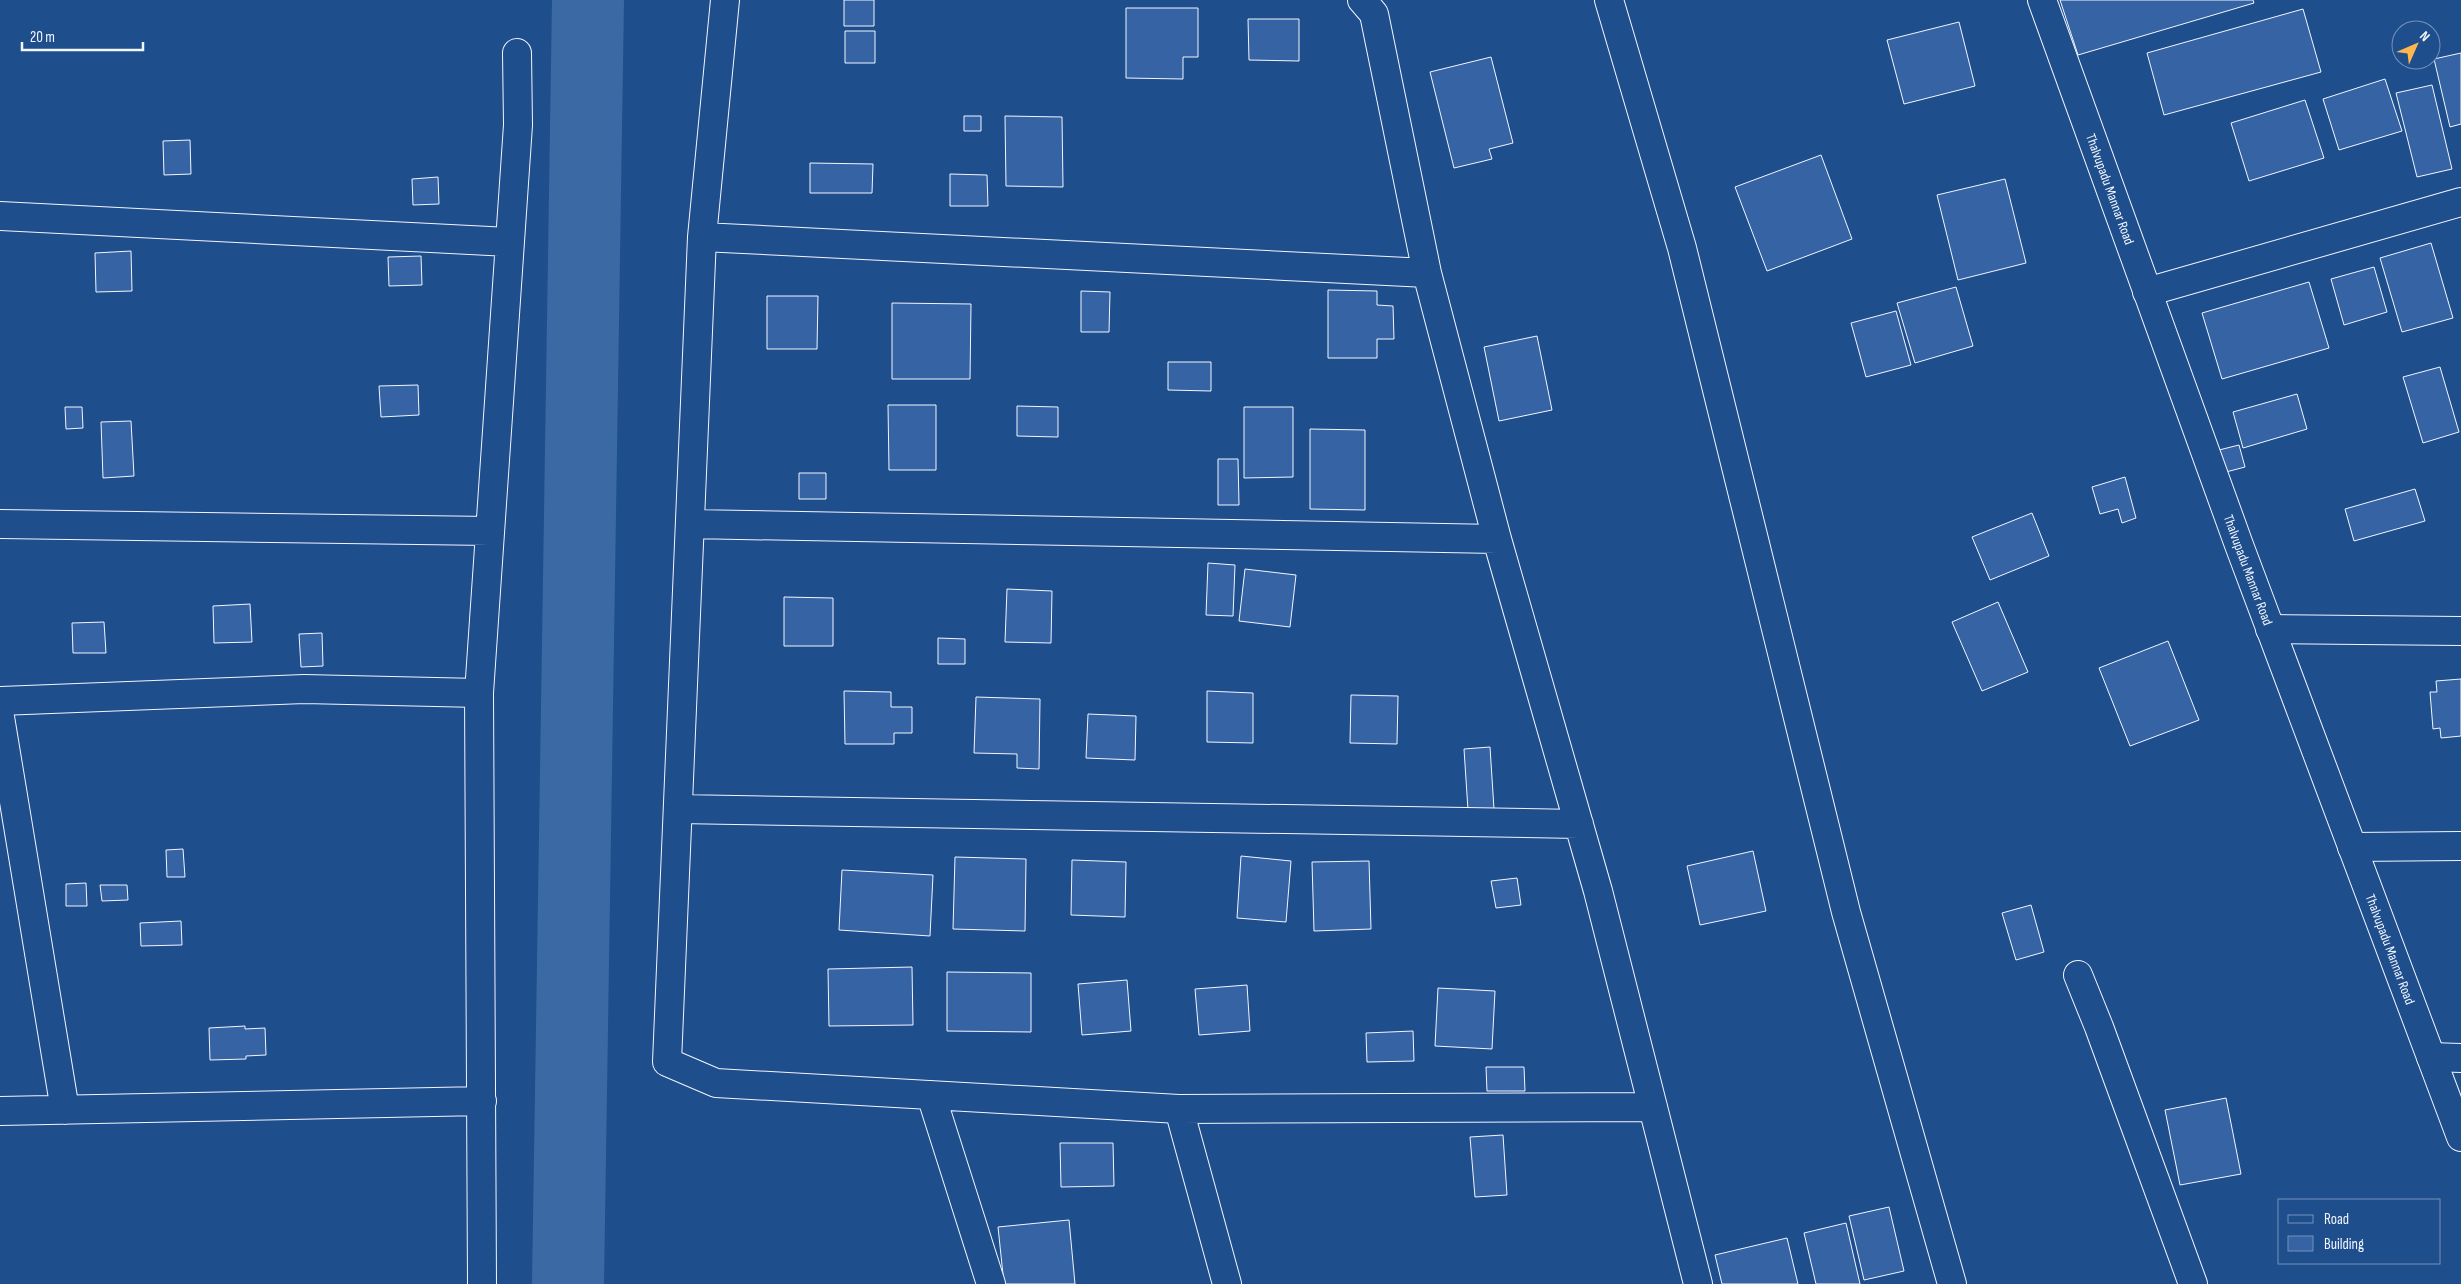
<svg xmlns="http://www.w3.org/2000/svg" width="2461" height="1284" viewBox="0 0 2461 1284" font-family="'Sofia Sans Condensed',sans-serif">
<style>
.lines{fill:none;stroke-linecap:round;stroke-linejoin:round}
.river{stroke:#3b69a3;stroke-width:72}
.building{fill:#3563a3;stroke:#f2f6ff}
.street-casing{stroke:#f2f6ff;stroke-width:30}
.secondary-casing{stroke:#f2f6ff;stroke-width:30}
.street{stroke:#1f4e8c;stroke-width:28}
.secondary{stroke:#1f4e8c;stroke-width:28}
.labels{text-anchor:middle;dominant-baseline:central;stroke-width:4;stroke-linejoin:round;paint-order:stroke}
.street-label{font-size:14px;fill:#f2f6ff;stroke:#1f4e8c}
</style>
<rect width="100%" height="100%" fill="#1f4e8c"/>
<g class="lines">
<path class="river" d="M568,1284L588,0"/>
</g>
<path class="building" d="M844,0H874V26H844Z
M2060,0H2253L2254,3L2078,55Z
M1126,8H1198V57H1183V79L1126,78Z
M2303,9L2321,72L2164,115L2147,53Z
M1248,19H1299V61L1249,60Z
M1959,22L1975,86L1904,104L1887,40Z
M845,31H875V63H845Z
M2461,53V124L2450,127L2434,59Z
M1491,57L1513,143L1489,149L1492,159L1454,168L1430,72Z
M2385,79L2402,131L2339,150L2323,99Z
M2432,85L2452,169L2417,177L2396,93Z
M2305,100L2324,158L2249,181L2231,123Z
M964,116H981V131H964Z
M1005,116L1062,117L1063,187L1006,186Z
M190,140L191,174L164,175L163,141Z
M1821,155L1852,239L1767,271L1735,187Z
M810,163L873,164L872,193H810Z
M950,174L987,175L988,206H950Z
M438,177L439,204L413,205L412,179Z
M2005,179L2026,263L1958,280L1937,195Z
M2431,243L2453,318L2402,332L2380,258Z
M131,251L132,291L96,292L95,253Z
M421,256L422,285L389,286L388,257Z
M2374,267L2387,312L2344,325L2331,279Z
M2309,282L2329,348L2222,379L2202,313Z
M1956,287L1973,346L1915,363L1897,303Z
M1328,290L1377,291V305L1393,306L1394,339H1377V358H1328Z
M1081,291L1110,292L1109,332H1081Z
M767,296H818L817,349H767Z
M892,303L971,304L970,379H892Z
M1896,311L1911,365L1866,377L1851,323Z
M1537,336L1552,410L1499,421L1484,347Z
M1168,362H1211V391L1168,390Z
M2440,367L2459,432L2423,443L2403,377Z
M418,385L419,415L381,417L379,386Z
M2297,394L2307,429L2243,448L2233,412Z
M888,405H936V470H889Z
M1017,406L1058,407V437L1017,436Z
M65,407H82L83,428L66,429Z
M1244,407H1293V477L1244,478Z
M131,421L134,476L103,478L101,422Z
M1310,429L1365,430V510L1310,509Z
M2239,445L2245,467L2226,472L2219,450Z
M1218,459H1238L1239,505H1218Z
M799,473H826V499H799Z
M2125,477L2136,518L2122,523L2118,509L2100,514L2092,487Z
M2415,489L2425,521L2354,541L2345,509Z
M2032,513L2049,556L1990,580L1972,537Z
M1208,563L1235,565L1233,616L1206,615Z
M1245,569L1296,575L1290,627L1239,621Z
M1007,589L1052,591L1051,643L1005,642Z
M784,597L833,598V646H784Z
M1998,602L2028,672L1982,691L1952,622Z
M250,604L252,642L214,643L213,606Z
M104,622L106,653H73L72,623Z
M322,633L323,666L301,667L299,634Z
M938,638L965,639V664H938Z
M2168,641L2199,720L2130,746L2099,668Z
M2461,679V736L2441,738L2440,728L2433,729L2430,692H2437L2436,681Z
M844,691L891,692V707H912V733H894V744H845Z
M1207,691L1253,693V743L1207,742Z
M1351,695L1398,696L1397,744L1350,743Z
M976,697L1040,699L1039,769L1017,768V754L974,753Z
M1088,714L1136,716L1135,760L1086,758Z
M1490,747L1494,809L1468,810L1464,749Z
M183,849L185,877H167L166,850Z
M1753,851L1766,911L1700,925L1687,866Z
M1241,856L1291,861L1286,922L1237,918Z
M955,857L1026,859L1025,931L953,929Z
M1072,860L1126,862L1125,917L1071,915Z
M1369,861L1371,929L1314,931L1312,862Z
M842,870L933,875L930,936L839,930Z
M1517,878L1521,905L1496,908L1491,881Z
M86,883L87,906H66V884Z
M100,885H127L128,900L102,901Z
M2031,905L2044,952L2016,960L2002,913Z
M181,921L182,945L141,946L140,923Z
M912,967L913,1025L829,1026L828,969Z
M947,972L1031,973V1032L947,1031Z
M1127,980L1131,1031L1082,1035L1078,984Z
M1247,985L1250,1031L1199,1035L1195,989Z
M1438,988L1495,991L1492,1049L1435,1046Z
M245,1026V1029L265,1028L266,1055L246,1056V1059L210,1060L209,1028Z
M1413,1031L1414,1061L1367,1062L1366,1033Z
M1486,1067H1524L1525,1091H1487Z
M2226,1098L2241,1174L2180,1185L2165,1110Z
M1503,1135L1507,1195L1475,1197L1470,1137Z
M1060,1143H1113L1114,1186L1061,1187Z
M1889,1207L1904,1271L1864,1280L1849,1216Z
M1069,1220L1075,1284H1004L998,1227Z
M1846,1223L1860,1284H1816L1804,1233Z
M1787,1238L1798,1284H1722L1715,1255Z"/>
<g class="lines">
<g class="street-casing">
<path id="street" d="M725,0L702,237L667,1062L716,1083L1179,1109L1227,1284
M1362,0L1374,14L1427,273L1497,539L1598,891L1698,1284
M1609,0L1682,248L1846,912L1952,1284
M0,216L509,242
M702,237L1427,273
M2147,292L2461,202
M0,524L490,531
M690,524L1497,539
M2270,629L2461,631
M0,701L304,689L479,693
M0,717L65,1110
M678,809L1579,824
M2352,847L2461,846
M2078,975L2099,1027L2193,1284
M2431,1057L2461,1058
M931,1095L991,1284
M1179,1109L1653,1107
M0,1111L482,1101
M482,1284L479,693L518,125L517,53"/>
</g>
<g class="secondary-casing">
<g id="secondary">
<path id="s1" d="M2042,0L2239,545L2461,1137"/>
</g>
</g>
<use href="#street" class="street"/>
<use href="#secondary" class="secondary"/>
</g>
<g class="labels">
<g class="street-label">
<text stroke="none"><textPath href="#s1" startOffset="201">Thalvupadu Mannar Road</textPath></text>
<text stroke="none"><textPath href="#s1" startOffset="606">Thalvupadu Mannar Road</textPath></text>
<text stroke="none"><textPath href="#s1" startOffset="1011">Thalvupadu Mannar Road</textPath></text>
</g>
</g>
<rect x="2278" y="1199" width="162" height="65" fill="#1f4e8c" stroke="#7391ba"/>
<rect x="2288" y="1215" width="25" height="8" fill="#1f4e8c" stroke="#7391ba"/>
<text x="2324" y="1224" font-size="15" fill="#f2f6ff">Road</text>
<rect x="2288" y="1236" width="25" height="15" fill="#3563a3" stroke="#7391ba"/>
<text x="2324" y="1249" font-size="15" fill="#f2f6ff">Building</text>
<g transform="translate(2416 45) rotate(45)"><circle r="24" fill="#1f4e8c" stroke="#7391ba"/>
<path d="M0-4L9 19L0 12L-9 19Z" fill="#ffb74d"/>
<text y="-8" font-size="14" font-weight="bold" text-anchor="middle" fill="#f2f6ff">N</text>
</g>
<path d="M22 42v8h121v-8" fill="none" stroke="#f2f6ff" stroke-width="2.5"/>
<text x="30" y="42" font-size="15" fill="#f2f6ff" stroke="#1f4e8c" stroke-width="4" paint-order="stroke">20 m</text>
</svg>
